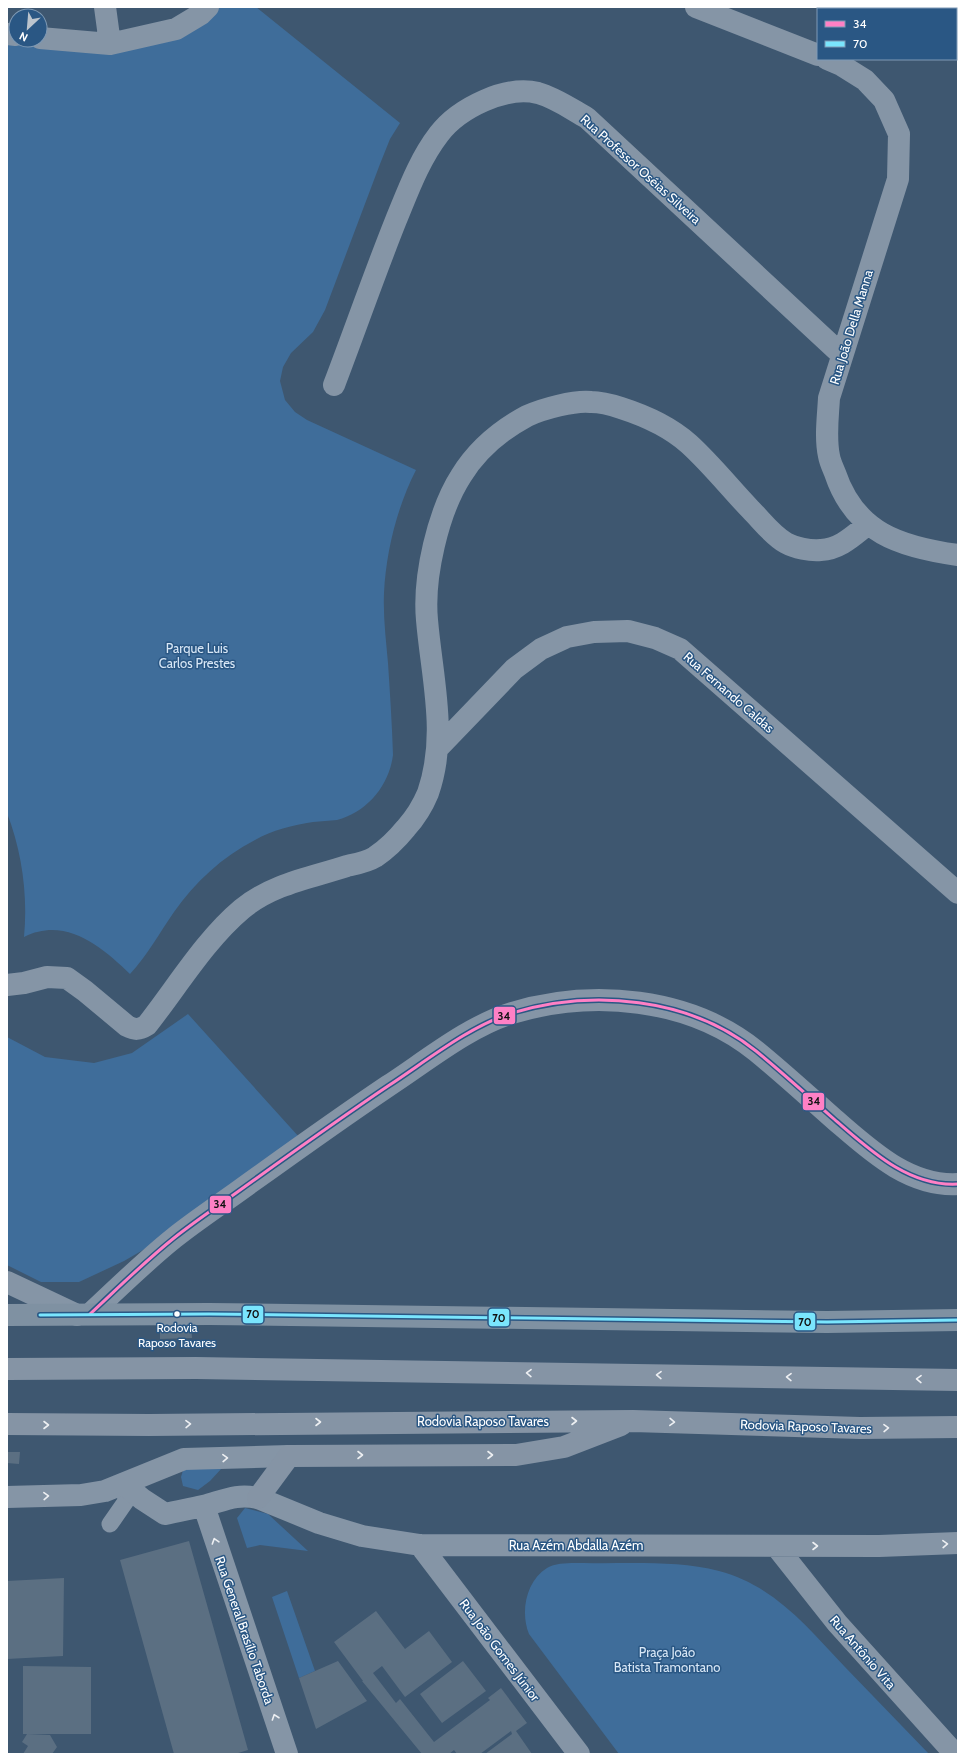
<svg xmlns="http://www.w3.org/2000/svg" width="965" height="1761" viewBox="0 0 965 1761" font-family="Cabin,sans-serif">
<style>
.green{fill:#3f6d9a}
.building{fill:#5b6f82}
.lines{fill:none;stroke-linecap:round;stroke-linejoin:round}
.lane{stroke:#8595a6;stroke-width:17}
.street{stroke:#8595a6;stroke-width:22}
.secondary{stroke:#7f91a2;stroke-width:22}
.highway{stroke:#8594a5;stroke-width:22}
.bus-1-casing{stroke:#2a5784;stroke-width:6}
.bus-2-casing{stroke:#2a5784;stroke-width:6}
.bus-1{stroke:#ff80c5;stroke-width:3}
.bus-2{stroke:#7ae5fd;stroke-width:3}
.oneway{stroke:#edeff2}
.bus-dot{fill:#fff;stroke:#2a5784;stroke-width:1.5}
.labels{text-anchor:middle;dominant-baseline:central;stroke-width:3;stroke-linejoin:round;paint-order:stroke}
.bus-label{font-size:12px;fill:#fff;stroke:#2a5784}
.street-label{font-size:13px;fill:#fff;stroke:#2a5784}
.park-label{font-size:13px;fill:#d8e7f6;stroke:#2a5784}
.line-badge{stroke:#2a5784;stroke-width:1.5}
.pale-badge-label{font-size:11px;text-anchor:middle;font-weight:bold;fill:#111}
</style>
<rect width="100%" height="100%" fill="#3e5770"/>
<path class="green" d="M208,7H256L400,123L390,139L380,164L325,310L313,332L291,353L283,367L280,381L285,400L295,412L307,420L416,470C397,507 386,552 384,593C383,617 386,640 388,663C390,694 392,724 393,755C389,786 367,812 337,820C329,821 321,821 313,822C293,825 272,830 255,840C222,857 195,882 174,912C160,932 147,956 130,974C102,947 66,916 24,937C28,895 22,852 7,813V34L16,40L121,41Z
M188,1014L299,1137L207,1213L124,1261L79,1282H41L7,1265V1037L45,1057L94,1063L132,1053Z
M185,1464L222,1468L210,1481L198,1490L183,1486L181,1477Z
M245,1508L268,1514L308,1551L260,1545L247,1548L237,1518Z
M584,1563C628,1564 676,1560 719,1571C775,1586 807,1627 845,1667C873,1696 901,1725 929,1754H619L529,1634C520,1612 526,1581 547,1568C557,1562 573,1563 584,1563Z
M287,1591L315,1671L299,1678L272,1597Z"/>
<path class="building" d="M160,1325H191L192,1338L160,1339Z
M7,1452H20L19,1464L7,1463Z
M189,1541L248,1750L235,1754H174L120,1560Z
M64,1578L63,1656L7,1659V1581Z
M376,1611L405,1649L429,1631L452,1662L405,1697L382,1666L373,1673L396,1703L400,1699L434,1742L490,1700L488,1698L501,1688L527,1723L516,1731L532,1754H485L512,1734L511,1731L480,1754H457L454,1750L449,1754H422L362,1681H363L334,1642Z
M338,1661L367,1701L316,1729L299,1678Z
M463,1661L486,1691L442,1723L420,1694Z
M23,1666L91,1667V1734H23Z
M27,1734L50,1735L57,1747L52,1754H23L28,1746L22,1742Z"/>
<g class="lines">
<path class="lane" d="M110,1524L126,1501L124,1484"/>
<path class="street" d="M105,7L110,44
M696,7L818,55
M7,34L16,35
M40,38L110,44L176,29L201,14L208,7
M827,59L841,65L865,80L884,100L899,134L898,179L829,398C828,417 825,437 829,456C830,462 833,468 835,473C855,533 900,547 958,555
M334,385C355,330 374,275 396,220C408,191 419,160 439,134C459,108 506,85 538,93C556,98 571,109 587,118L842,355
M439,747L514,669L541,649L567,637L594,632L628,631L655,638L680,649L958,893
M7,985L24,983L47,977L67,978L85,991L127,1026C135,1030 139,1030 147,1025C177,987 205,940 242,909C272,884 310,878 347,866C356,864 367,862 375,857C387,849 397,839 406,828C415,818 423,805 428,793C448,735 432,679 427,620C423,577 438,512 461,476C477,450 501,430 527,416C542,409 575,400 591,402C601,402 612,405 621,408C646,416 669,426 689,444C711,464 730,488 751,510C762,521 772,535 786,543C795,548 810,551 821,550C840,549 853,536 867,525
M7,1282L77,1315
M90,1314C117,1289 144,1262 174,1238C194,1222 215,1208 236,1193C286,1157 336,1121 388,1086C425,1062 469,1026 512,1013C592,989 689,997 756,1051C783,1073 808,1096 834,1119C869,1149 908,1187 958,1184
M124,1484L142,1499L165,1514C178,1511 190,1509 203,1506C223,1501 236,1493 258,1498L319,1523L362,1536L420,1545L879,1546L958,1543
M7,1497L81,1495L105,1491L184,1459L289,1456
M204,1506L287,1754
M420,1545L579,1754
M776,1546L837,1623L955,1754"/>
<path class="secondary" d="M7,1315L209,1314L827,1322L958,1320"/>
<path class="highway" d="M7,1369L196,1368L958,1380
M7,1424L149,1425L633,1421L860,1428L958,1427
M258,1498L289,1456L516,1455L564,1447L621,1425"/>
<g class="bus-1-casing">
<path id="bus-1" d="M90,1314C117,1289 144,1262 174,1238C194,1222 215,1208 236,1193C286,1157 336,1121 388,1086C425,1062 469,1026 512,1013C592,989 689,997 756,1051C783,1073 808,1096 834,1119C869,1149 908,1187 958,1184"/>
</g>
<g class="bus-2-casing">
<path id="bus-2" d="M40,1315L209,1314L827,1322L958,1320"/>
</g>
<use href="#bus-1" class="bus-1"/>
<use href="#bus-2" class="bus-2"/>
</g>
<defs><path id="oneway-chevron" d="M-2-3.5L2.5 0L-2 3.5" fill="none" stroke-width="1.6" stroke-linecap="round" stroke-linejoin="round"/></defs>
<g class="oneway">
<use href="#oneway-chevron" transform="translate(529 1373) rotate(-179)"/>
<use href="#oneway-chevron" transform="translate(659 1375) rotate(-179)"/>
<use href="#oneway-chevron" transform="translate(789 1377) rotate(-179)"/>
<use href="#oneway-chevron" transform="translate(919 1379) rotate(-179)"/>
<use href="#oneway-chevron" transform="translate(574 1421)"/>
<use href="#oneway-chevron" transform="translate(318 1422)"/>
<use href="#oneway-chevron" transform="translate(672 1422) rotate(2)"/>
<use href="#oneway-chevron" transform="translate(188 1424) rotate(-1)"/>
<use href="#oneway-chevron" transform="translate(46 1425)"/>
<use href="#oneway-chevron" transform="translate(886 1428) rotate(-1)"/>
<use href="#oneway-chevron" transform="translate(360 1455)"/>
<use href="#oneway-chevron" transform="translate(490 1455)"/>
<use href="#oneway-chevron" transform="translate(225 1458) rotate(-2)"/>
<use href="#oneway-chevron" transform="translate(46 1496) rotate(-2)"/>
<use href="#oneway-chevron" transform="translate(215 1541) rotate(-108)"/>
<use href="#oneway-chevron" transform="translate(945 1544) rotate(-2)"/>
<use href="#oneway-chevron" transform="translate(815 1546)"/>
<use href="#oneway-chevron" transform="translate(275 1717) rotate(-109)"/>
</g>
<circle class="bus-dot" cx="177" cy="1314" r="3.5"/>
<g class="labels">
<g class="bus-label">
<text x="177" y="1327">Rodovia<tspan x="177" dy="15">Raposo Tavares</tspan></text>
</g>
<g class="street-label">
<text transform="translate(641 169) rotate(42)">Rua Professor Oséias Silveira</text>
<text transform="translate(851 327) rotate(-73)">Rua João Della Manna</text>
<text transform="translate(729 692) rotate(41)">Rua Fernando Caldas</text>
<text x="483" y="1421">Rodovia Raposo Tavares</text>
<text transform="translate(806 1426) rotate(2)">Rodovia Raposo Tavares</text>
<text x="576" y="1545">Rua Azém Abdalla Azém</text>
<text transform="translate(245 1630) rotate(71)">Rua General Brasílio Taborda</text>
<text transform="translate(500 1650) rotate(53)">Rua João Gomes Júnior</text>
<text transform="translate(863 1652) rotate(49)">Rua Antônio Vita</text>
</g>
<g class="park-label">
<text x="197" y="648">Parque Luis<tspan x="197" dy="15">Carlos Prestes</tspan></text>
<text x="667" y="1652">Praça João<tspan x="667" dy="15">Batista Tramontano</tspan></text>
</g>
</g>
<g class="line-badge">
<rect x="493" y="1006" width="23" height="19" rx="4" fill="#ff80c5"/>
<rect x="802" y="1092" width="23" height="19" rx="4" fill="#ff80c5"/>
<rect x="209" y="1195" width="23" height="19" rx="4" fill="#ff80c5"/>
<rect x="242" y="1305" width="22" height="19" rx="4" fill="#7ae5fd"/>
<rect x="488" y="1308" width="22" height="19" rx="4" fill="#7ae5fd"/>
<rect x="794" y="1312" width="22" height="19" rx="4" fill="#7ae5fd"/>
</g>
<g class="pale-badge-label">
<text x="504" y="1020">34</text>
<text x="814" y="1105">34</text>
<text x="220" y="1208">34</text>
<text x="253" y="1318">70</text>
<text x="499" y="1322">70</text>
<text x="805" y="1326">70</text>
</g>
<rect width="965" height="1761" fill="none" stroke="#ffffff" stroke-width="16"/>
<rect x="817" y="8" width="140" height="52" fill="#2a5784" stroke="#7f9ab5"/>
<rect x="825" y="21" width="20" height="6" fill="#ff80c5" stroke="#7f9ab5"/>
<text x="853" y="28" font-size="12" fill="#ffffff">34</text>
<rect x="825" y="41" width="20" height="6" fill="#7ae5fd" stroke="#7f9ab5"/>
<text x="853" y="48" font-size="12" fill="#ffffff">70</text>
<g transform="translate(28 28) rotate(206)"><circle r="19" fill="#2a5784" stroke="#7f9ab5"/>
<path d="M0-3L7 15L0 10L-7 15Z" fill="#bbc4cd"/>
<text y="-6" font-size="11" font-weight="bold" text-anchor="middle" fill="#ffffff">N</text>
</g>
</svg>
